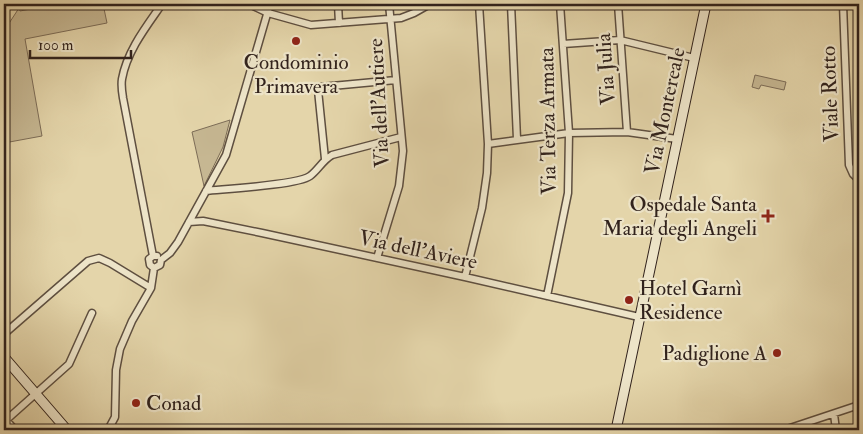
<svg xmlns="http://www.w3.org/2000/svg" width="863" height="434" viewBox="0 0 863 434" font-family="'IM FELL Double Pica',serif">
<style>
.green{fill:#c6b792;stroke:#7c6c57}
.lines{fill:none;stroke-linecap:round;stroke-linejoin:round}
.minor-casing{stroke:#5e4f40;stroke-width:9}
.secondary-casing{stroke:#31221c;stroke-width:11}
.minor{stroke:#ede4c8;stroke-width:6}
.secondary{stroke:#ede4c8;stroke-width:9}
.poi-dot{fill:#8f2418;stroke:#ede4c8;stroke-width:2}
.labels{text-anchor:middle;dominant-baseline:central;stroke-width:4.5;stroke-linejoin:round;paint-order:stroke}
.poi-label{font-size:21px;fill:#31221c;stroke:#ede4c8;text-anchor:end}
.street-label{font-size:21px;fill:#31221c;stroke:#ede4c8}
</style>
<rect width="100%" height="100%" fill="#e4d5aa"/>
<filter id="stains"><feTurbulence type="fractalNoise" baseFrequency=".004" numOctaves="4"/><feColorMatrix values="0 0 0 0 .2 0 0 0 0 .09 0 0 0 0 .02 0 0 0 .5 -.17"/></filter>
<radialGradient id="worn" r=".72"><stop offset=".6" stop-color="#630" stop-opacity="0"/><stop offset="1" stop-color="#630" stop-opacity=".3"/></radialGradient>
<path class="green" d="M57,4H103L107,23L25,39L42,136L4,143V31L19,8L20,11Z
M755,75L786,82L784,90L761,85L759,89L752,87Z
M230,120L223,147L204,186L192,132Z"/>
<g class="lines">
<g class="minor-casing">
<path id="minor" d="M249,4L268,13L311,25L401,18L414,13L430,4
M338,4L339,23
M511,4L517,139
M618,4L627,132
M843,4L849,165L853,174L859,180
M563,44L620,40L694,58
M488,144L569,133L627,132L677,139
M325,159L318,90L321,87L396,80
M206,191C225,189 298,185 310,176C318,170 323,160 332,155L401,137
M189,222L203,221L262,233L465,277L639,317
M153,256L123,98C122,92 121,85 122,79C127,51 146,27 162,4
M377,258L399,186L403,151L389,4
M154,268L150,265L149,259L153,256H157
M465,277L482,208L487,173L488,144L479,4
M547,296L568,193L569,133L560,4
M4,334L88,261L99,258L110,263L151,288
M834,414L836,430
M6,420L15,430
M4,422L69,364L92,313
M108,430L115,417L116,370L120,349L132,321L151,288L154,268L160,265L161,260L170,253L178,242L226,155L270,4
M784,430L859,405"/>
</g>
<g class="secondary-casing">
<path id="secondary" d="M4,357L67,430
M616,430L706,4"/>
</g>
<use href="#minor" class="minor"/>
<use href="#secondary" class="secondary"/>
</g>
<g class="poi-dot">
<circle cx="296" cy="41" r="5"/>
<path d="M765.5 208.5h5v5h5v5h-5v5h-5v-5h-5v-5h5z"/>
<circle cx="629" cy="300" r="5"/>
<circle cx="777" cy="353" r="5"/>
<circle cx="136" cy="403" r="5"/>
</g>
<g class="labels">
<g class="poi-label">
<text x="296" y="62" text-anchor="middle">Condominio<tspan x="296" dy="24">Primavera</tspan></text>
<text x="757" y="204">Ospedale Santa<tspan x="757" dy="24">Maria degli Angeli</tspan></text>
<text x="639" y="288" text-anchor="start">Hotel Garnì<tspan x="639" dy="24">Residence</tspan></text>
<text x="767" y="353">Padiglione A</text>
<text x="146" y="403" text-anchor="start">Conad</text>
</g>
<g class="street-label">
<text transform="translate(606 69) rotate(-94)">Via Julia</text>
<text transform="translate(830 94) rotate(-92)">Viale Rotto</text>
<text transform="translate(379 103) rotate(-93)">Via dell'Autiere</text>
<text transform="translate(665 111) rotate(-78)">Via Montereale</text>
<text transform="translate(548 121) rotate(-91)">Via Terza Armata</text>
<text transform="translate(418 250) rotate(12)">Via dell'Aviere</text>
</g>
</g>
<rect width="863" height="434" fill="none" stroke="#e4d5aa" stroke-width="20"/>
<rect x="5" y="5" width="853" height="424" fill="none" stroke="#31221c" stroke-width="2.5"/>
<rect x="10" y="10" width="843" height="414" fill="none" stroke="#31221c"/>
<path d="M30 50v8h101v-8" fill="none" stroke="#31221c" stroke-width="2.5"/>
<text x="38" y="50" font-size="15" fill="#31221c" stroke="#ede4c8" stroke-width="4" paint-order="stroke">100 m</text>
<rect width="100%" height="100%" filter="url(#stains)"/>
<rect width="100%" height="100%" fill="url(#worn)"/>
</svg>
